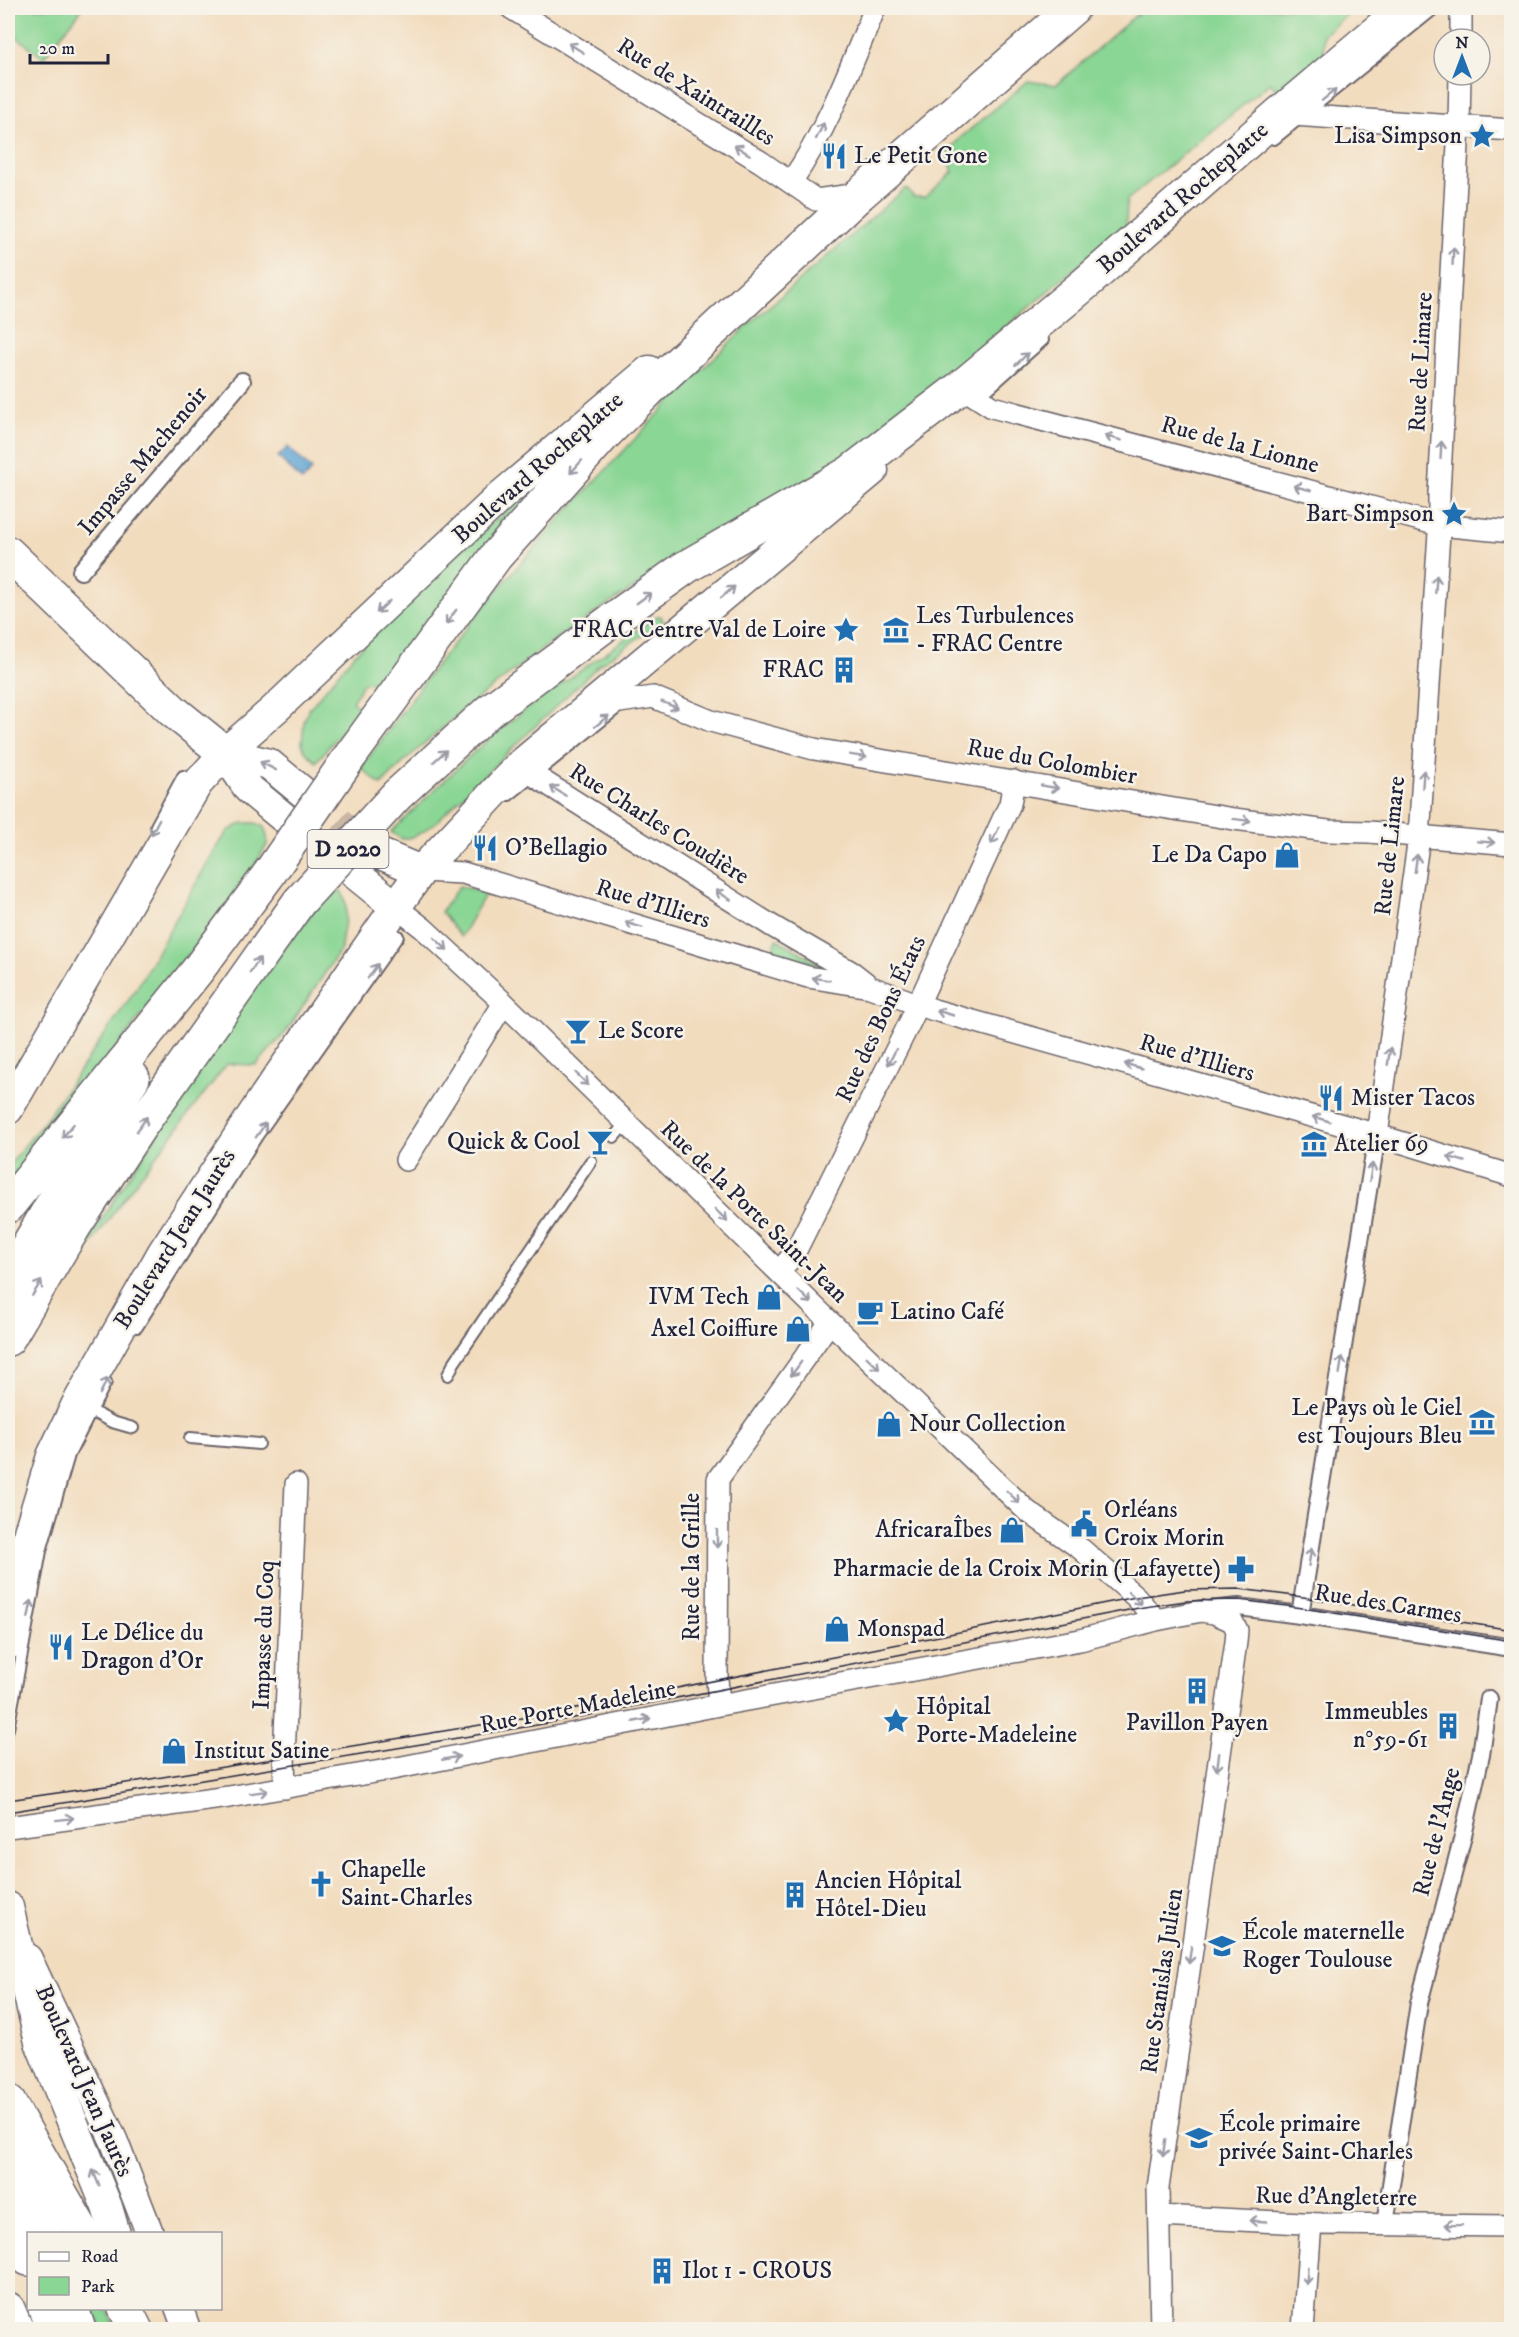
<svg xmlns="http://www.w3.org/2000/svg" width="1519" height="2337" viewBox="0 0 1519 2337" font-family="'IM FELL DW Pica',serif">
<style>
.green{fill:#8ad694;stroke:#567c68;stroke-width:1.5}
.water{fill:#5ca2d2;stroke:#3f6286;stroke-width:1.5}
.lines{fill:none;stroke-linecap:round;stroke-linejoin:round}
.secondary-tunnel{stroke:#c8b7a4;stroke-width:30;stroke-dasharray:30 15;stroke-linecap:butt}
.service-casing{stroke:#6b6369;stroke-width:14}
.pedestrian-casing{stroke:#6b6369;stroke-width:20}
.minor-casing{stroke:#6b6369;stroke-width:24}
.tertiary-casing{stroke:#6b6369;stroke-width:30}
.secondary-casing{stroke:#6b6369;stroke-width:33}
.primary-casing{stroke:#6b6369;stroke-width:36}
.service{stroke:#fff;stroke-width:10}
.pedestrian{stroke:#fff;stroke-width:16}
.minor{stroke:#fff;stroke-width:21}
.tertiary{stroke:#fff;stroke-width:27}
.secondary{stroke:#fff;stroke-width:30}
.primary{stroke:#fff;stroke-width:33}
.tram{stroke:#22223b;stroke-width:1.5}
.primary-bridge-casing{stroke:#6b6369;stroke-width:36;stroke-linecap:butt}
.primary-bridge{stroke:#fff;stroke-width:33}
.oneway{stroke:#9c9ca7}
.labels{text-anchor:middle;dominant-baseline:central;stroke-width:5;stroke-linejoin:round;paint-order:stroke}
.shield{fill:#f7f3e8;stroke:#62616f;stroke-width:1.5}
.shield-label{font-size:22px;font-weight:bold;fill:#22223b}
.street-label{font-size:24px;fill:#22223b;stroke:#f7f3e8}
.poi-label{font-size:24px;fill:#22223b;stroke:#f7f3e8;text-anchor:start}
</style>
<rect width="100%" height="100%" fill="#f7f3e8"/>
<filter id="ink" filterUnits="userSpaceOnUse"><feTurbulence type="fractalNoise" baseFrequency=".0167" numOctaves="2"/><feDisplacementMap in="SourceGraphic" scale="12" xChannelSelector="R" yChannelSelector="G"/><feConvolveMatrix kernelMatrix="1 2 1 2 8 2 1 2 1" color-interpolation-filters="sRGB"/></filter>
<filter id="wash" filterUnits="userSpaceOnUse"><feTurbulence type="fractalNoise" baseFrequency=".008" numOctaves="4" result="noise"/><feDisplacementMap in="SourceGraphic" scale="24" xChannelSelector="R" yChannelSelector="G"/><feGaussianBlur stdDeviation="1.35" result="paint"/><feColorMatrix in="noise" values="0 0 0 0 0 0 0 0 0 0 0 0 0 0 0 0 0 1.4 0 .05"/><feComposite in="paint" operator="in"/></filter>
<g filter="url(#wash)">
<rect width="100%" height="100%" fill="#f2dcbe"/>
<path class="green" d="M8,8H83L43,58L8,30Z
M1144,8H1355L1323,35L1324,54L1280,94L1270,83L1127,200L1126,225L870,442L621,596L554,640L464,709L406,760L381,785L361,768L434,668L498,589L554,525L681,390L750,323L906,188L914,197H925L953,172L947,153L960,138L1028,81L1056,85Z
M540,481L546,484L472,567L386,677L380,675L373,683L364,682L352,702L361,709L316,762L305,751L302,744L304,721L309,709L351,658L422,585Z
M657,616H661L663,621L600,664L436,822C425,831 416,838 401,839L391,832L477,749L525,710Z
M243,823H256L264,827L267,836V845L237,893L8,1187V1167L45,1120L135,991L212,855L228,831Z
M459,886L486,893L461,937L441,912Z
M333,890H340C353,905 341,931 341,949L286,1032L256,1065L227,1064L130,1190L71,1272L70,1270L122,1187L254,988L324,897Z
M777,939L821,964L820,966L772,950Z
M93,2309H107L117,2329H101Z"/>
<path class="water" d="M288,447L312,470L302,481L278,457Z"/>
</g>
<g filter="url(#ink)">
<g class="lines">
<path class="secondary-tunnel" d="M304,793L371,850
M283,817L354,873"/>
<g class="service-casing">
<path id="service" d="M1274,139L1435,8
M978,398L1043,340
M509,795L621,705
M156,826L183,776
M614,1137L626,1123
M137,1327L257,1136L398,936
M448,1375L454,1363L591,1161
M85,1408L112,1422L133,1428
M190,1438L259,1444
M8,1729L41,1551L69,1455L106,1382"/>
</g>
<g class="pedestrian-casing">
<path id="pedestrian" d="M81,571L242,381
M1208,1610L1239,1607L1300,1615L1512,1648
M1300,1615L1377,1135
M1385,2224L1419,2003L1463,1836L1481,1755L1489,1699"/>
</g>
<g class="minor-casing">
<path id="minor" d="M511,8L761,162L816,200L859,194
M1461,8V39
M1279,114L1512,130
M791,182C827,130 851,66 875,8
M961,387L992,407L1439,525L1512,532
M593,706L653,697L711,721L814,749L1234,819L1328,831L1369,832L1512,844
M519,766L772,926L853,973L867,984
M421,871L463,873L808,977L870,987L934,1010L1364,1131L1512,1176
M396,907L423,928L504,1003L830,1322L1027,1511L1081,1549L1136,1597L1156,1620
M1377,1135L1419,837L1439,533V493L1459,126L1460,75
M406,1160L504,1003
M779,1272L794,1254L910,1022L1010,804L1014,781
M719,1705L717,1678L718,1479L830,1322
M285,1788L284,1757L296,1484
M8,1827L229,1797L387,1770L719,1705L1080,1640L1156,1620L1201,1611L1214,1613L1232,1621L1237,1630L1236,1642L1158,2188L1161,2330
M1159,2216L1322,2224L1512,2226
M1303,2330L1311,2223"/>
</g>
<g class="tertiary-casing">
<path id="tertiary" d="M28,1958L114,2141L150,2234
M179,2308L187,2330"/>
</g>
<g class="secondary-casing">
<path id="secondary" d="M225,753L269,764L304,793
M225,753L249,789L283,817
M371,850L421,871
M354,873L396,907
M8,1109L197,784L225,753L276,708L502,495L649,371
M8,1644L29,1532L52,1456L77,1404L163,1252L265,1096L421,871L519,766L873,470
M8,1907L40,2042L107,2207L115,2234"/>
</g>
<g class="primary-casing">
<path id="primary" d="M8,553L173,711L225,753
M351,755L496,556L603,436L648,391L860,194L1073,8
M397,795L489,711L612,620L686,567L849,473L961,387L1086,283L1279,114L1405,8
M8,1206L197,971L269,874
M8,1279L48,1211L133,1078
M8,1339L74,1227L139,1128L299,902
M8,2101L84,2234
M19,2150L47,2234
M8,2194L28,2259
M45,2308L52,2330
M72,2308L79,2330
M125,2308L136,2330
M8,2309L17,2330"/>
</g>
<use href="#service" class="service"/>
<use href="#pedestrian" class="pedestrian"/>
<use href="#minor" class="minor"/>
<use href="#tertiary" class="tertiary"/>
<use href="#secondary" class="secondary"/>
<use href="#primary" class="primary"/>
<path class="tram" d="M8,1800L120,1784L541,1715L1136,1597L1185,1590L1239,1589L1303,1597L1512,1630
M8,1812L543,1724L1144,1607L1186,1601L1239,1600L1302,1608L1512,1641"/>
<g class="primary-bridge-casing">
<path id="primary-bridge" d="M269,874L351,755
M299,902L397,795"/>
</g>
<use href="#primary-bridge" class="primary-bridge"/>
</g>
<defs><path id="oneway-shaft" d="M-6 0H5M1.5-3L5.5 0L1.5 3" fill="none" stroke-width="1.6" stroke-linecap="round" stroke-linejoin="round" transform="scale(1.5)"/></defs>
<g class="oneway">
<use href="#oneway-shaft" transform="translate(576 48) rotate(-148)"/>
<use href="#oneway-shaft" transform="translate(1329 95) rotate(-39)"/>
<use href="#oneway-shaft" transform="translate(820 131) rotate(-64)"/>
<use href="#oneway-shaft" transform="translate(742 150) rotate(-148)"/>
<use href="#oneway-shaft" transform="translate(1453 256) rotate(-87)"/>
<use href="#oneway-shaft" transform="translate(1022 359) rotate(-42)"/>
<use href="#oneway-shaft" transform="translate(1113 438) rotate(-165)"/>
<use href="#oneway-shaft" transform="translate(1441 450) rotate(-87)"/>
<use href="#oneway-shaft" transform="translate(576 467) rotate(132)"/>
<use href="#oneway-shaft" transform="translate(1302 488) rotate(-165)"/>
<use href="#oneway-shaft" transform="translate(1436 584) rotate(-86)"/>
<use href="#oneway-shaft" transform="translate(728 592) rotate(-40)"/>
<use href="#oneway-shaft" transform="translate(644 598) rotate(-36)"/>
<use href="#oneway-shaft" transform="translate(383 607) rotate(137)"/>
<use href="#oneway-shaft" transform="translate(451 617) rotate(126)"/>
<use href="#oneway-shaft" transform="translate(670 705) rotate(22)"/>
<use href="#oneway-shaft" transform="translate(602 721) rotate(-39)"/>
<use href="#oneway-shaft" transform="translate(440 756) rotate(-42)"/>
<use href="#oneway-shaft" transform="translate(858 756) rotate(9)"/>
<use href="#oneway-shaft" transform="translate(268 766) rotate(-153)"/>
<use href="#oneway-shaft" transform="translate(1423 779) rotate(-86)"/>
<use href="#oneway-shaft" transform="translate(1050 787) rotate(10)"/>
<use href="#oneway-shaft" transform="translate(558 791) rotate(-148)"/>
<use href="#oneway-shaft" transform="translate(1242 820) rotate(7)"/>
<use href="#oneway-shaft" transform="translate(155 827) rotate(118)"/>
<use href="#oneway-shaft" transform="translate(995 836) rotate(115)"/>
<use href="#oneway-shaft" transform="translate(1486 842) rotate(4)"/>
<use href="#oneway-shaft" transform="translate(1416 863) rotate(-82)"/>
<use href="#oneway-shaft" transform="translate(723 895) rotate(-148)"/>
<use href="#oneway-shaft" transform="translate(634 925) rotate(-163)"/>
<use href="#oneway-shaft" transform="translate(441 944) rotate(43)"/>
<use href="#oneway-shaft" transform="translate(255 965) rotate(-55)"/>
<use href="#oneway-shaft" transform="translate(373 971) rotate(-55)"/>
<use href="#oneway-shaft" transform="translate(821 979) rotate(-171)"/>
<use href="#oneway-shaft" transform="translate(945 1013) rotate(-164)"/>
<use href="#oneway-shaft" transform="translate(1389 1056) rotate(-82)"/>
<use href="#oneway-shaft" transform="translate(892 1057) rotate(117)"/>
<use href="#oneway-shaft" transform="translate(1133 1066) rotate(-164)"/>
<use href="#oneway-shaft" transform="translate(582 1079) rotate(44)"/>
<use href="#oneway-shaft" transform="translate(1321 1119) rotate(-164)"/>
<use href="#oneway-shaft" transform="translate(142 1124) rotate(-55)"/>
<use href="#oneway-shaft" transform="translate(261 1130) rotate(-55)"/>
<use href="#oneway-shaft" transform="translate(68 1131) rotate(129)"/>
<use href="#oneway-shaft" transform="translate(1456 1159) rotate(-163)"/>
<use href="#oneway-shaft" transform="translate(1371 1172) rotate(-81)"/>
<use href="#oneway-shaft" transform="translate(721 1215) rotate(44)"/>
<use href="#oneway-shaft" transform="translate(37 1288) rotate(-58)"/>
<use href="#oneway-shaft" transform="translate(805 1297) rotate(44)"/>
<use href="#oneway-shaft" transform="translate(873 1363) rotate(44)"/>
<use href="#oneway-shaft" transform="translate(1341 1365) rotate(-81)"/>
<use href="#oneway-shaft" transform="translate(796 1369) rotate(126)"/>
<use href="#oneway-shaft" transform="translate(104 1386) rotate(-63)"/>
<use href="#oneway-shaft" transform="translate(1013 1497) rotate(44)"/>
<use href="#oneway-shaft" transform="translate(717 1539) rotate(90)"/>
<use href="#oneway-shaft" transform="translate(1310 1557) rotate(-81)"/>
<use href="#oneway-shaft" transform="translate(1135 1598) rotate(45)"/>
<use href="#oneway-shaft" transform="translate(30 1609) rotate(-79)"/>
<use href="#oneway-shaft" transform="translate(642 1720) rotate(-11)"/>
<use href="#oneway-shaft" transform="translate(451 1758) rotate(-11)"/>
<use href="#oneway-shaft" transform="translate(1218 1762) rotate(98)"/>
<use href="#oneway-shaft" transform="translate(259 1792) rotate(-9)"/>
<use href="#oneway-shaft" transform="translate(65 1819) rotate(-7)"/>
<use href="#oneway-shaft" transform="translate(1190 1955) rotate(98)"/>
<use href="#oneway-shaft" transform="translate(1164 2148) rotate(98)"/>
<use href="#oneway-shaft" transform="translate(96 2178) rotate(-112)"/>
<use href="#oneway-shaft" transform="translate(1258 2221) rotate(-177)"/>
<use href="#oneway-shaft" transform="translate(1453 2225) rotate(-179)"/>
<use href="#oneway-shaft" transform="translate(1307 2276) rotate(94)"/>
</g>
</g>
<defs>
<g id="sight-bare" transform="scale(2.07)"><path d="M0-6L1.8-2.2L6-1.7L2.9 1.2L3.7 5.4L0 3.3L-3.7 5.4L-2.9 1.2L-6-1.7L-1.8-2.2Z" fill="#1f6fb2" stroke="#f7f3e8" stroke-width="2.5" paint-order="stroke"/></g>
<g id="restaurant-bare" transform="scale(2.07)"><path d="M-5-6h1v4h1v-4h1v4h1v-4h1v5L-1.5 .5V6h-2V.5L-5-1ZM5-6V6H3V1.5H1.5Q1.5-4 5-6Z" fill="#1f6fb2" stroke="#f7f3e8" stroke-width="2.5" paint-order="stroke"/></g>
<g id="museum-bare" transform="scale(2.07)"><path d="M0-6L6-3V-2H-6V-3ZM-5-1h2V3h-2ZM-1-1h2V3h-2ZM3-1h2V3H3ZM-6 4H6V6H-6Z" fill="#1f6fb2" stroke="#f7f3e8" stroke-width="2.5" paint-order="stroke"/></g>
<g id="building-bare" transform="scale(2.07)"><path d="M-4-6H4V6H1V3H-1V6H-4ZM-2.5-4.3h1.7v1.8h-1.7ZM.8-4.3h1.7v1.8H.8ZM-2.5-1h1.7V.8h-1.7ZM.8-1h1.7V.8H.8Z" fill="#1f6fb2" stroke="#f7f3e8" stroke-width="2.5" paint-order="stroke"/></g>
<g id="shop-bare" transform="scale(2.07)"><path d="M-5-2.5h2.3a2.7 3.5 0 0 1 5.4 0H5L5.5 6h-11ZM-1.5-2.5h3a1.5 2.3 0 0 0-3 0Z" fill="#1f6fb2" stroke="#f7f3e8" stroke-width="2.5" paint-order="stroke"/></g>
<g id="bar-bare" transform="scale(2.07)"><path d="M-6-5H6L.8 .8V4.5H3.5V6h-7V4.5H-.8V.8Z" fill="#1f6fb2" stroke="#f7f3e8" stroke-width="2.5" paint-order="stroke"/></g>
<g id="cafe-bare" transform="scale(2.07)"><path d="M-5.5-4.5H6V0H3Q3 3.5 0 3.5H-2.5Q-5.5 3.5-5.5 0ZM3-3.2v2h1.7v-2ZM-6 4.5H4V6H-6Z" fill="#1f6fb2" stroke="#f7f3e8" stroke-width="2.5" paint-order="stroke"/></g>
<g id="civic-bare" transform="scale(2.07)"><path d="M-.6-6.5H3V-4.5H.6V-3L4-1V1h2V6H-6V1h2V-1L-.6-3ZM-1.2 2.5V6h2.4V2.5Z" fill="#1f6fb2" stroke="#f7f3e8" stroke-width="2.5" paint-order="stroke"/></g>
<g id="pharmacy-bare" transform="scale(2.07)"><path d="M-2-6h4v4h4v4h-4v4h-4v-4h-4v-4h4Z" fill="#1f6fb2" stroke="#f7f3e8" stroke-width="2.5" paint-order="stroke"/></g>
<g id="church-bare" transform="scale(2.07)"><path d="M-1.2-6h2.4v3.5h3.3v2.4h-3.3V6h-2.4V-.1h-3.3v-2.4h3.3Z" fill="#1f6fb2" stroke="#f7f3e8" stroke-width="2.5" paint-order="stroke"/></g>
<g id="school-bare" transform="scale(2.07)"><path d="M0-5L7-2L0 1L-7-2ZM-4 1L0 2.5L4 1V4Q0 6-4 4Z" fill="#1f6fb2" stroke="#f7f3e8" stroke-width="2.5" paint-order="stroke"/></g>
</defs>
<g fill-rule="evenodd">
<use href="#sight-bare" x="1482" y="136"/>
<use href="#restaurant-bare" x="834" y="156"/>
<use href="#sight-bare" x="1454" y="514"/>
<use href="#sight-bare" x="846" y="630"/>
<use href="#museum-bare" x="896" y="630"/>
<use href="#building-bare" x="844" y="670"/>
<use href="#restaurant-bare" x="485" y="848"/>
<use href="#shop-bare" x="1287" y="855"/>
<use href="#bar-bare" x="578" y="1031"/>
<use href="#restaurant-bare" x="1331" y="1098"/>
<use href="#bar-bare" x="600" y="1142"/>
<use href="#museum-bare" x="1314" y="1144"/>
<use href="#shop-bare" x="769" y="1297"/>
<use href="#cafe-bare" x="870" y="1312"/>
<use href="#shop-bare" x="798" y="1329"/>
<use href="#museum-bare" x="1482" y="1422"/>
<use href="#shop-bare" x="889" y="1424"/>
<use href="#civic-bare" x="1084" y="1524"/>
<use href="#shop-bare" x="1012" y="1530"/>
<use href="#pharmacy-bare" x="1241" y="1569"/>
<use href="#shop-bare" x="837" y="1629"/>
<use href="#restaurant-bare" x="61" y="1647"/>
<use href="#building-bare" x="1197" y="1691"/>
<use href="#sight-bare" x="896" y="1721"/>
<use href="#building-bare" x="1448" y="1726"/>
<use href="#shop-bare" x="174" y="1751"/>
<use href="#church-bare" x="321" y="1884"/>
<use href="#building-bare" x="795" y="1895"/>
<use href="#school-bare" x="1222" y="1946"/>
<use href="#school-bare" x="1199" y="2138"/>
<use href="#building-bare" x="662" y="2271"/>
</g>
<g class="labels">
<rect class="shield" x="307.5" y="830" width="81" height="38" rx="4.5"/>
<g class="shield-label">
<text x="348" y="849">D 2020</text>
</g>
<g class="street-label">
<text transform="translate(696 92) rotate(32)">Rue de Xaintrailles</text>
<text transform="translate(1183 198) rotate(-41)">Boulevard Rocheplatte</text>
<text transform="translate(1421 362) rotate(-87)">Rue de Limare</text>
<text transform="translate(1240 445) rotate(15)">Rue de la Lionne</text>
<text transform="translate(143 461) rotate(-50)">Impasse Machenoir</text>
<text transform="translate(538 468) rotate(-41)">Boulevard Rocheplatte</text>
<text transform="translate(1052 762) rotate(10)">Rue du Colombier</text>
<text transform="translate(659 824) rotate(32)">Rue Charles Coudière</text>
<text transform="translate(1390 846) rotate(-84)">Rue de Limare</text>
<text transform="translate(653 904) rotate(17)">Rue d'Illiers</text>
<text transform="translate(881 1019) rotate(-65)">Rue des Bons États</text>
<text transform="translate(1197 1058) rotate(16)">Rue d'Illiers</text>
<text transform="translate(754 1212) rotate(44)">Rue de la Porte Saint-Jean</text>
<text transform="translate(175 1239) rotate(-58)">Boulevard Jean Jaurès</text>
<text transform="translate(692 1567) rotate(-90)">Rue de la Grille</text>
<text transform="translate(1388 1604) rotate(9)">Rue des Carmes</text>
<text transform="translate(264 1635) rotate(-88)">Impasse du Coq</text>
<text transform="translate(578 1707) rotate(-11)">Rue Porte Madeleine</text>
<text transform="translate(1437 1832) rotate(-76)">Rue de l'Ange</text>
<text transform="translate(1162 1981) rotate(-82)">Rue Stanislas Julien</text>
<text transform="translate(84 2081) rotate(66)">Boulevard Jean Jaurès</text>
<text transform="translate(1336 2197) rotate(1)">Rue d'Angleterre</text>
</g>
<g class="poi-label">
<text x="1462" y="136" text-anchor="end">Lisa Simpson</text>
<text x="854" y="156">Le Petit Gone</text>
<text x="1434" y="514" text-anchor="end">Bart Simpson</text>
<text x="916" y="616">Les Turbulences<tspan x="916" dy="28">- FRAC Centre</tspan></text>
<text x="826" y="630" text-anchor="end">FRAC Centre Val de Loire</text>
<text x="824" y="670" text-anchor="end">FRAC</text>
<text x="505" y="848">O'Bellagio</text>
<text x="1267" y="855" text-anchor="end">Le Da Capo</text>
<text x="598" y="1031">Le Score</text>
<text x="1351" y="1098">Mister Tacos</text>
<text x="580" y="1142" text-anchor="end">Quick &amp; Cool</text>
<text x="1334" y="1144">Atelier 69</text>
<text x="749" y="1297" text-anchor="end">IVM Tech</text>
<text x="890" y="1312">Latino Café</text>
<text x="778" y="1329" text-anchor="end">Axel Coiffure</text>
<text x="1462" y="1408" text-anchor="end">Le Pays où le Ciel<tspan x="1462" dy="28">est Toujours Bleu</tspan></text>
<text x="909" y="1424">Nour Collection</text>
<text x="1104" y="1510">Orléans<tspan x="1104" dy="28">Croix Morin</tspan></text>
<text x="992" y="1530" text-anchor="end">AfricaraÎbes</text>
<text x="1221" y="1569" text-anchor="end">Pharmacie de la Croix Morin (Lafayette)</text>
<text x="857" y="1629">Monspad</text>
<text x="81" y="1633">Le Délice du<tspan x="81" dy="28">Dragon d'Or</tspan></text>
<text x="916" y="1707">Hôpital<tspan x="916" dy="28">Porte-Madeleine</tspan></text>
<text x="1428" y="1712" text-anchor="end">Immeubles<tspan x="1428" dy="28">n°59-61</tspan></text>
<text x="1197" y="1723" text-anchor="middle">Pavillon Payen</text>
<text x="194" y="1751">Institut Satine</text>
<text x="341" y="1870">Chapelle<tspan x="341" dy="28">Saint-Charles</tspan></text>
<text x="815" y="1881">Ancien Hôpital<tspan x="815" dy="28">Hôtel-Dieu</tspan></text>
<text x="1242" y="1932">École maternelle<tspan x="1242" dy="28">Roger Toulouse</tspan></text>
<text x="1219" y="2124">École primaire<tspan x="1219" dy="28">privée Saint-Charles</tspan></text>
<text x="682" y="2271">Ilot 1 - CROUS</text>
</g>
</g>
<rect width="1519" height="2337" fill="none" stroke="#f7f3e8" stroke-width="30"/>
<rect x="27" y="2232" width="195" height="78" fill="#f7f3e8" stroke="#a29fa3" stroke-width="1.5"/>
<rect x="39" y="2252" width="30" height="9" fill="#ffffff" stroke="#a29fa3" stroke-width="1.5"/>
<text x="81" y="2262" font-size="18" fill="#22223b">Road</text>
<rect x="39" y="2277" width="30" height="18" fill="#8ad694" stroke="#a29fa3" stroke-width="1.5"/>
<text x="81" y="2292" font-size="18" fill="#22223b">Park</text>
<g transform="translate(1462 57)"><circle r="28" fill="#f7f3e8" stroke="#a29fa3" stroke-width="1.5"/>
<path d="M0-4.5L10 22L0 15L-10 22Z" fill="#1f6fb2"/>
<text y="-9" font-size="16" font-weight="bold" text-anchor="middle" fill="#22223b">N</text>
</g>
<path d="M30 54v9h78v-9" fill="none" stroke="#22223b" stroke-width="3"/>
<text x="39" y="54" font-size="18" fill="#22223b" stroke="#f7f3e8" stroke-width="4.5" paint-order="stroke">20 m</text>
</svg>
